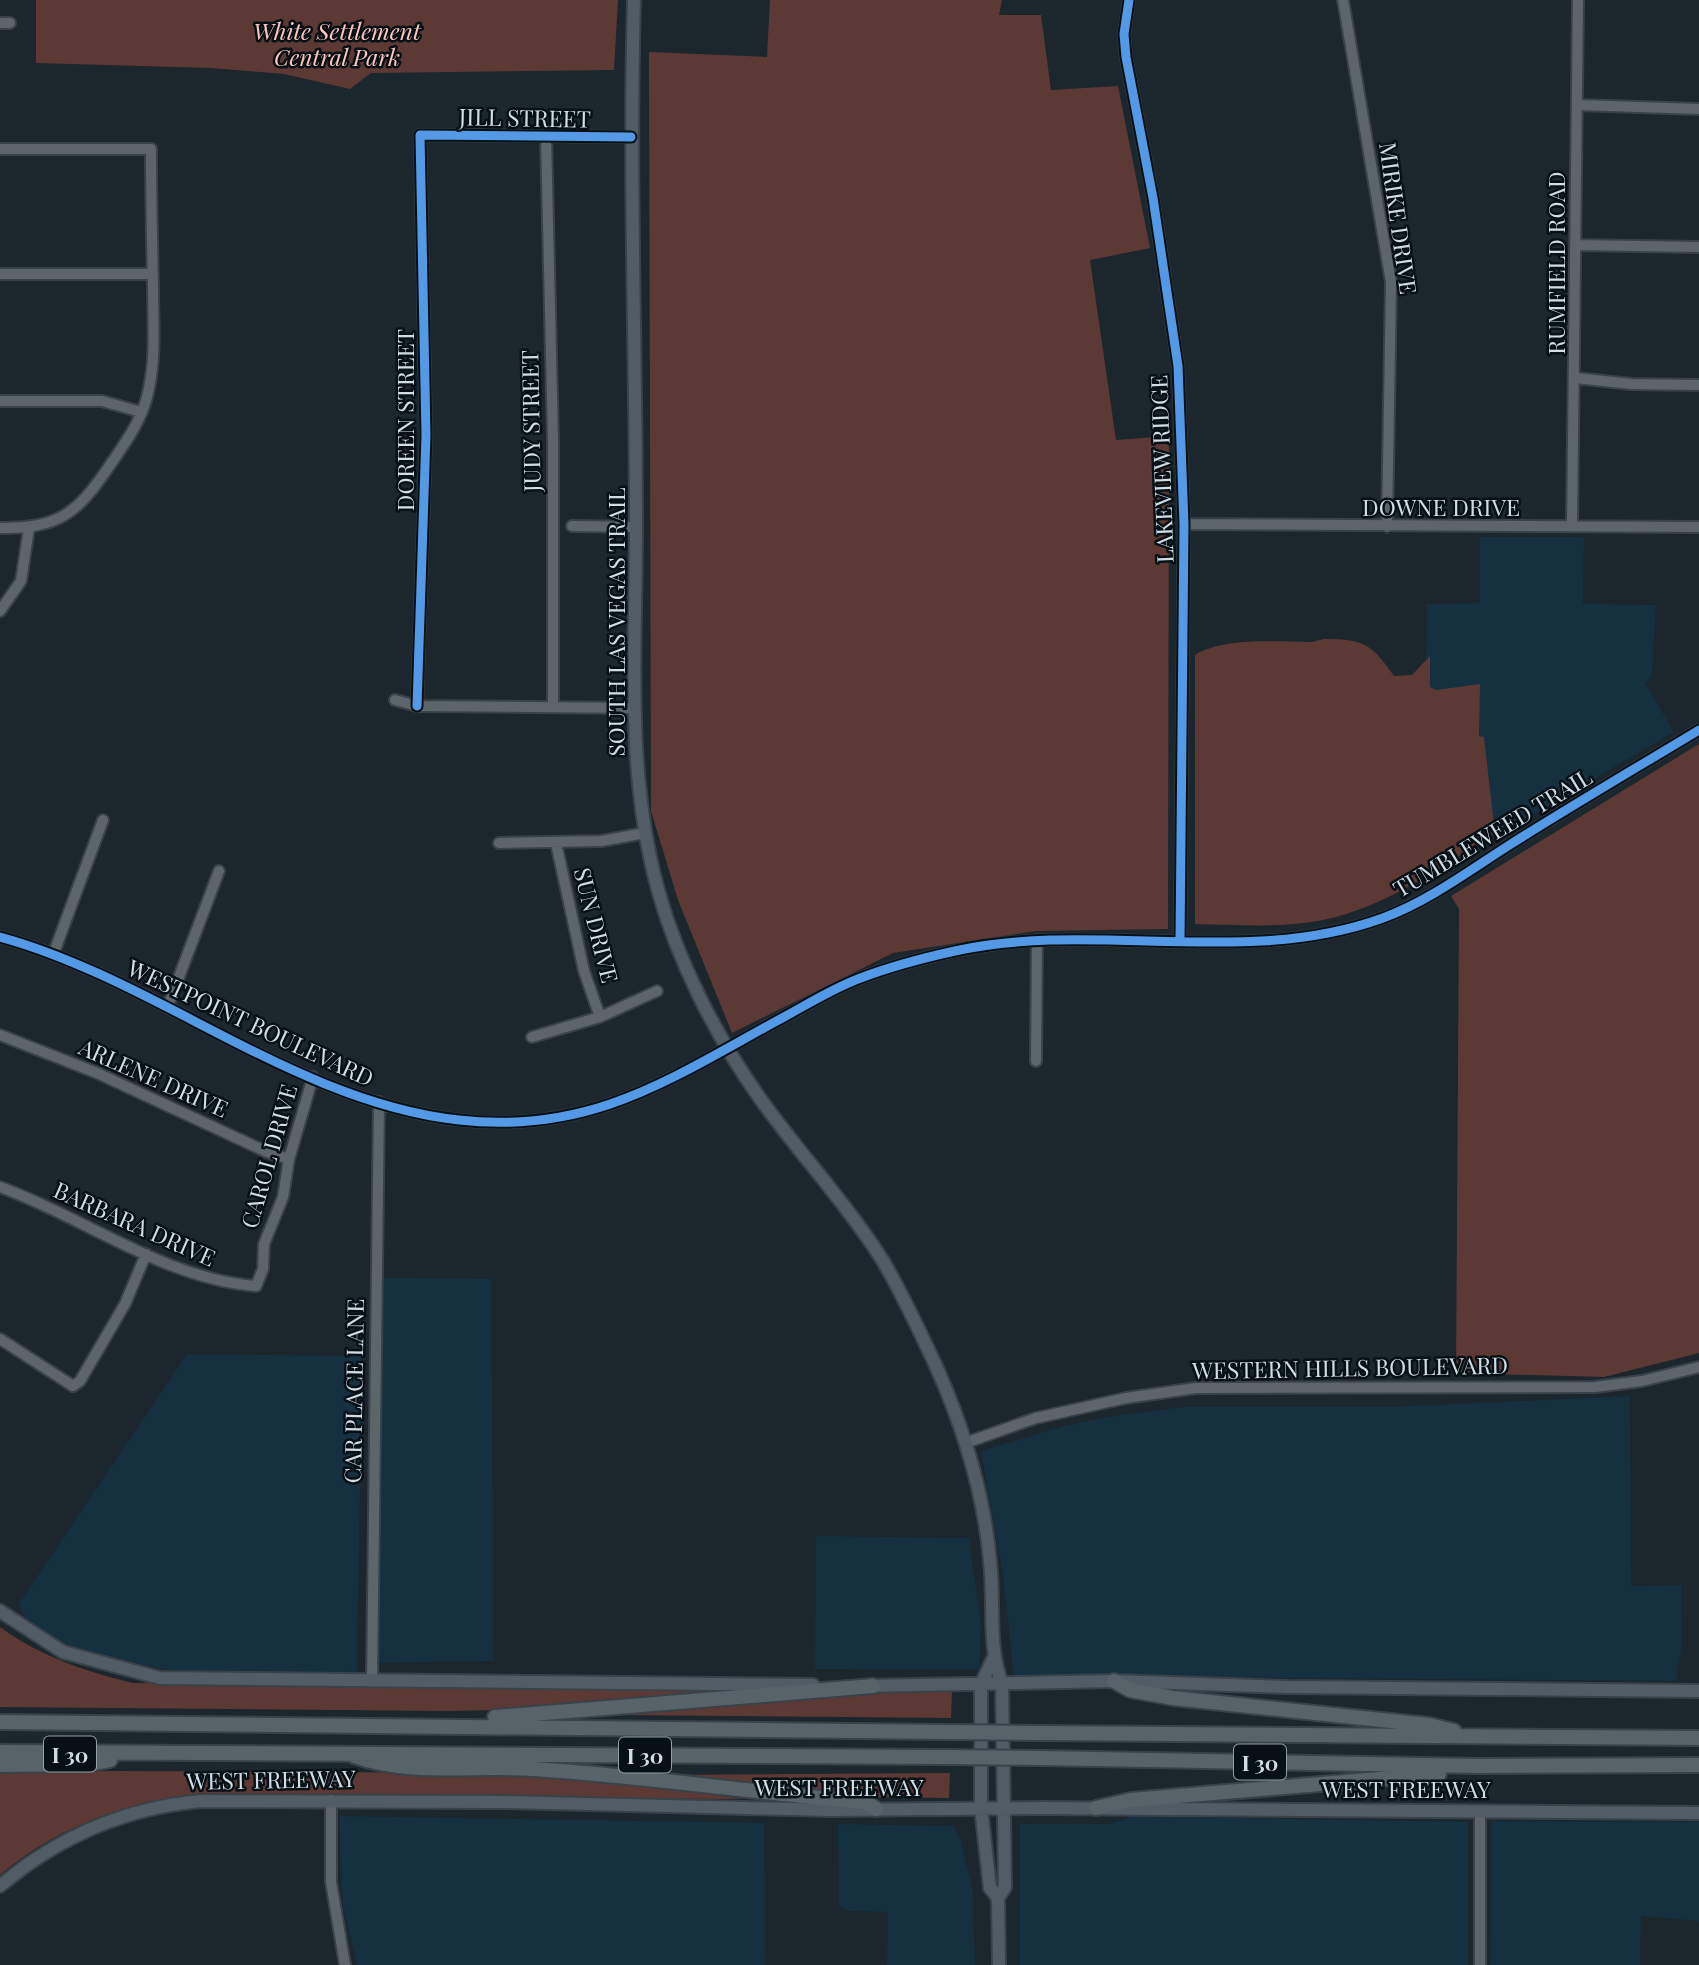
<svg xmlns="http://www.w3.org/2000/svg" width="1699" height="1965" viewBox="0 0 1699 1965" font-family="'Playfair Display',serif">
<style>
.built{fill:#15303f}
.green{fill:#5d3936}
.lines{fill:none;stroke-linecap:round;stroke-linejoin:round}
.minor-casing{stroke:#3a4249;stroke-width:14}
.major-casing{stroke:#3a4249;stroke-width:16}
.highway-casing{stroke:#3a4249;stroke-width:18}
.minor{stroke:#5c656a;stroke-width:10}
.major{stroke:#515c64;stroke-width:12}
.highway{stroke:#576269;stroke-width:14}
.highway-bridge-casing{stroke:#3a4249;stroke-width:18;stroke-linecap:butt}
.highway-bridge{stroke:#576269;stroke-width:14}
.cycleway-casing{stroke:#071015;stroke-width:13}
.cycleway{stroke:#5399e6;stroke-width:9}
.labels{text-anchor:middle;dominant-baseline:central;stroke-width:5;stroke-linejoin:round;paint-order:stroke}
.shield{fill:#071015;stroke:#94a0a7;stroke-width:2}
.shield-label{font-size:21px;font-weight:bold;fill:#d0dde5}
.park-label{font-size:23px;font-style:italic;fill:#ffc5be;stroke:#071015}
.street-label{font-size:23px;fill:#d0dde5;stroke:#071015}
</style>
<rect width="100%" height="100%" fill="#1b262d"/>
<path class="built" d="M1480,537H1584L1583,604L1656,605L1652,676L1645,683L1674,732L1497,836L1462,735L1425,696L1427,604L1480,603Z
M383,1278L491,1279L494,1661L379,1663Z
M187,1354L362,1356L357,1673L181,1672L85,1654L55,1642L26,1618L18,1605Z
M1630,1396L1631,1586L1681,1585L1682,1644L1676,1681L1014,1676L1003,1576L981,1451L1064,1426L1113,1416L1183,1407H1393Z
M816,1536L969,1538L981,1625L979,1670L815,1669Z
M339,1816L764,1823L766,1965H357L343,1907Z
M1133,1816L1468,1822V1965H1020V1824H1111Z
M1491,1821L1699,1822V1921L1641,1916L1640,1965H1490Z
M838,1824L953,1826L961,1840L973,1893L975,1965H887L888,1912L847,1911L839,1906Z"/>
<path class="green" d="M36,0H618L614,70L371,73L350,89L284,74L211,68L36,63Z
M770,0H1002L999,15H1041L1051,90L1118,86L1150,248L1090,260L1116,440L1169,436L1168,929L1036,931L893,953L732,1033L678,900L651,811L649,52L767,57Z
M1324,639C1363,639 1371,643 1394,676L1412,675L1430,656V687L1436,690L1480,684L1479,736L1484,737L1495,834C1441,867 1386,907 1323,920C1282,928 1238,925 1195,924V655C1224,637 1278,642 1312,642Z
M1699,744V1353L1604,1377L1456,1373L1459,909L1451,896Z
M0,1627C41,1657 85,1671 133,1683L736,1691L541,1709L447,1711L0,1707Z
M952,1690L951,1718L614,1715L858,1693Z
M121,1771L500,1773L589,1778L743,1799L184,1796C114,1806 54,1830 0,1875V1772Z
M950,1773L949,1798L857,1797L651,1775Z"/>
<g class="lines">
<g class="minor-casing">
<path id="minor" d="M1129,0L1124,34L1126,57L1153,198L1178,366L1184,524L1180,941
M1343,0L1391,282L1387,527
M0,23H10
M1578,105L1699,109
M546,136L553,441V706
M0,149H151C151,195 152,241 153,287C153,321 156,355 149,388C144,418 125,443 108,468C76,515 58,528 0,528
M1576,245L1699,247
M0,274H152
M1576,378L1631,384L1699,385
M0,401H102L141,412
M1184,524L1699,527
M572,526L636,527
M1572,526L1578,0
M0,611L21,581L29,528
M395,700L417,706L632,708
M417,706L426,435L420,135L631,137
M499,843L601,841L645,833
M556,843L584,971L600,1017
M0,937C157,980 295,1102 459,1120C593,1135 673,1077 784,1017C808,1004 832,989 858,979C889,967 923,958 955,951C1096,920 1246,968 1383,918C1429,901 1470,870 1511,844C1573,805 1636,768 1699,730
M53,955L103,820
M168,1006L219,871
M0,1035L97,1073L267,1152L289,1159
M532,1037L600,1017L657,991
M1036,1061L1037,940
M0,1187C86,1218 164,1279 256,1286L263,1269L264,1244L283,1197L289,1159L313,1077
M0,1339L73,1386L80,1381L125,1304L146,1254
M965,1443L1036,1418L1126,1398L1196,1388L1595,1387L1642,1381L1699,1367
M372,1681L379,1102
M331,1800V1882L345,1965
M1480,1965V1811"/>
</g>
<g class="major-casing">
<path id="major" d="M634,0C629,176 636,351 636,526C636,649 625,770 658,890C678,962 716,1036 759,1097C798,1152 847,1204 883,1261C902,1293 919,1330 935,1364C963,1426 984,1494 990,1561C995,1604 987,1643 1002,1684L1005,1887L998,1898L999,1965
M0,1611L63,1652L160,1678L813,1685
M993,1659L981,1684V1808L990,1888L998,1898
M866,1686L1114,1681L1287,1687L1699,1691
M0,1886C59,1836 124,1808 201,1801L504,1802L830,1810L1044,1808L1699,1813"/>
</g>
<g class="highway-casing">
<path id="highway" d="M1114,1681L1130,1690L1173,1698L1429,1725L1454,1731
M495,1717L873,1686
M0,1722L947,1732
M1040,1733L1699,1738
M0,1752L947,1757
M354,1756C409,1776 475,1765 533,1769C644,1776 755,1793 866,1802L876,1809
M1041,1758L1479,1766L1699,1765
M0,1765L89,1764L110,1760
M1096,1808L1131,1800L1439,1774"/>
</g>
<use href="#minor" class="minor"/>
<use href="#major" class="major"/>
<use href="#highway" class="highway"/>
<g class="highway-bridge-casing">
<path id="highway-bridge" d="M947,1732L1040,1733
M947,1757L1041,1758"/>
</g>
<use href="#highway-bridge" class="highway-bridge"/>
<g class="cycleway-casing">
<path id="cycleway" d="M1129,0L1124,34L1126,57L1153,198L1178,366L1184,524L1180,941
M417,706L426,435L420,135L631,137
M0,937C157,980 295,1102 459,1120C593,1135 673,1077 784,1017C808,1004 832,989 858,979C889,967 923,958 955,951C1096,920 1246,968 1383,918C1429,901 1470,870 1511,844C1573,805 1636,768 1699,730"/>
</g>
<use href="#cycleway" class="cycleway"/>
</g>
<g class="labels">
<g class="shield">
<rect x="44" y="1736.5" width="52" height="35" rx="5"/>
<rect x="619" y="1737.5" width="52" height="35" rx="5"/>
<rect x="1234" y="1744.5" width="52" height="35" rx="5"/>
</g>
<g class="shield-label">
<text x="70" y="1754">I 30</text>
<text x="645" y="1755">I 30</text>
<text x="1260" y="1762">I 30</text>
</g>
<g class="park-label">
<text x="337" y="30">White Settlement<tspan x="337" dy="26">Central Park</tspan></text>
</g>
<g class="street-label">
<text transform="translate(525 117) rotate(1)">JILL STREET</text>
<text transform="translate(1399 218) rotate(82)">MIRIKE DRIVE</text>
<text transform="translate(1555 263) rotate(-90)">RUMFIELD ROAD</text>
<text transform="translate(404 420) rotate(-90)">DOREEN STREET</text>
<text transform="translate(530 421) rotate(-91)">JUDY STREET</text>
<text transform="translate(1161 469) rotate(-92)">LAKEVIEW RIDGE</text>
<text x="1441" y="506">DOWNE DRIVE</text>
<text transform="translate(615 622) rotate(-90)">SOUTH LAS VEGAS TRAIL</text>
<text transform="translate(1492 832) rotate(-31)">TUMBLEWEED TRAIL</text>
<text transform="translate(597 925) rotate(76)">SUN DRIVE</text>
<text transform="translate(251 1022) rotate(25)">WESTPOINT BOULEVARD</text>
<text transform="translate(154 1077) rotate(24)">ARLENE DRIVE</text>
<text transform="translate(268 1156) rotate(-74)">CAROL DRIVE</text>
<text transform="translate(135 1223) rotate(24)">BARBARA DRIVE</text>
<text transform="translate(1350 1367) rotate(-1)">WESTERN HILLS BOULEVARD</text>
<text transform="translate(353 1391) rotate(-89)">CAR PLACE LANE</text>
<text transform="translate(271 1779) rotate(-1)">WEST FREEWAY</text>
<text x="839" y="1786">WEST FREEWAY</text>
<text x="1406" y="1788">WEST FREEWAY</text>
</g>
</g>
</svg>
